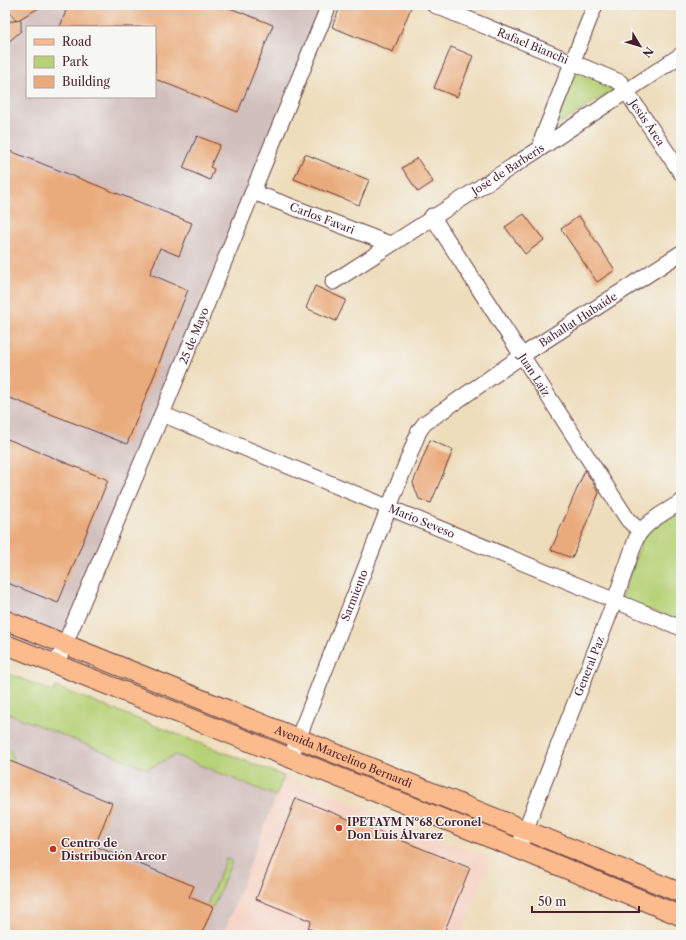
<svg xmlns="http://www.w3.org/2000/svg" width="686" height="940" viewBox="0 0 686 940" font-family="'Libre Caslon Text',serif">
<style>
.built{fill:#f6d2c3}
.industrial{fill:#d1bfbd;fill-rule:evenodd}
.green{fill:#b6d176;stroke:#807850}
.building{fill:#eaab7c}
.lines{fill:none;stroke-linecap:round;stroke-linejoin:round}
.minor-casing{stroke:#633c41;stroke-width:17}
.major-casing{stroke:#633c41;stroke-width:21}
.minor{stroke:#fff;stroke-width:15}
.major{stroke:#fbbb8d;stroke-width:19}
.poi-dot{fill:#c8321e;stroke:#f6f6f2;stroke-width:1.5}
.labels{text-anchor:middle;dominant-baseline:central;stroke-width:3;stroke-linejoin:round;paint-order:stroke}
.street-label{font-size:11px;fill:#4a1f2b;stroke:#f6f6f2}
.poi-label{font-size:11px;font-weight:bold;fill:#4a1f2b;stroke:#f6f6f2;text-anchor:start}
</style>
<rect width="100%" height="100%" fill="#f6f6f2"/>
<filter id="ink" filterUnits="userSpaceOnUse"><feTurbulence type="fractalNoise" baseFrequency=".025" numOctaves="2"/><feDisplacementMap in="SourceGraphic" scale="8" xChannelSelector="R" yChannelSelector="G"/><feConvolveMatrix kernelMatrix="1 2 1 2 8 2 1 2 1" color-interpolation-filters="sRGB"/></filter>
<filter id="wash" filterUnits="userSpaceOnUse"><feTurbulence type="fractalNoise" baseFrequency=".012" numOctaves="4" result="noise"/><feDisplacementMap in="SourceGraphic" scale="16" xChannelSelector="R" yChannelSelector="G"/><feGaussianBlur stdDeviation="0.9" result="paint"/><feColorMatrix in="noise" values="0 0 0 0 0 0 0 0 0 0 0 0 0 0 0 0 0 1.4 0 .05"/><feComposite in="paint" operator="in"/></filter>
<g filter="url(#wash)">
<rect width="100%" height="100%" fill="#edb"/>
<path class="built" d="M284,776L492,859L461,935H223Z"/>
<path class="industrial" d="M5,5H322L61,644L5,620ZM27,27H155V97H27Z
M5,672L53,692L56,687L284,776L223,935H5Z"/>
<path class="green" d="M575,66L618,87L550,130Z
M681,509V622L621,599L644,534Z
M5,672L53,692L56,687L284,776L276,796L175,755L147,769L5,712Z
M5,746L10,748L14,763L5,759Z
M226,859L232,861L213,907L207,905Z"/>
<g id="blocks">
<path class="building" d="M6,5H44L16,21Z
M68,5H222L273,25L238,112L155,79V27H60Z
M341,5H412L393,52L332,27Z
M21,20V31L5,45V22Z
M451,47L473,56L457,97L434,88Z
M197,136L220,145L210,167L214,169L210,180L183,168Z
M5,149L192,223L179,256L160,248L150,274L188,290L127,444L5,396Z
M305,154L369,180L359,205L294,179Z
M417,158L433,182L418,192L402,168Z
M524,214L544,240L525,254L505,227Z
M579,216L615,270L597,282L561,229Z
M315,286L346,300L336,321L306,308Z
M5,438L108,480L58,603L5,582Z
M430,440L453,450L431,503L419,499L413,483Z
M585,470L599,493L572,558L551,550Z
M5,759L112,803L95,846L194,886L189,897L213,907L201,935H5Z
M296,798L470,868L443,935H325L308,928L311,921L256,899Z"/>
</g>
</g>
<g filter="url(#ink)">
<use href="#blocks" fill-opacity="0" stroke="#633c41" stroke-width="1"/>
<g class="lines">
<g class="minor-casing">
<g id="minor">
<path id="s1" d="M434,5L620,82L681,173"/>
<path d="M541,148L542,139L595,5"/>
<path id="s2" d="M253,192L390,244"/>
<path id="s3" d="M432,216L628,520L640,531"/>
<path id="s4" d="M333,282L541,148L681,55"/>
<path id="s5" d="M162,414L681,628"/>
<path id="s6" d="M56,665L162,414L329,5"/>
<path id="s7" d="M290,759L419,431L425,423L523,355L681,253"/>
<path id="s8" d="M518,849L615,600L636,539C644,522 666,512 681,502"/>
</g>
</g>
<g class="major-casing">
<g id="major">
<path id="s9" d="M5,620L681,893"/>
<path d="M5,644L518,849L681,916"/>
</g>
</g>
<use href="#minor" class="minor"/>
<use href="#major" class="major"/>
</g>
</g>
<g class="poi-dot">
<circle cx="339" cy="828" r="4"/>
<circle cx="53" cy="849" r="4"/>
</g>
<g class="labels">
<g class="street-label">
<text stroke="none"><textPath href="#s1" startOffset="107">Rafael Bianchi</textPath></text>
<text stroke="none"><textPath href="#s1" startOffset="250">Jesús Área</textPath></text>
<text stroke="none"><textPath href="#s4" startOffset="208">José de Barberis</textPath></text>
<text stroke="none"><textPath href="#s2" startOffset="74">Carlos Favari</textPath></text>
<text stroke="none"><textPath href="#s7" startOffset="547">Bahallat Hubaide</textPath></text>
<text stroke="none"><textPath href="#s6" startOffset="357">25 de Mayo</textPath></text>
<text stroke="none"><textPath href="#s3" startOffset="189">Juan Laiz</textPath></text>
<text stroke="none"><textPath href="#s5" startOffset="281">Mario Seveso</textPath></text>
<text stroke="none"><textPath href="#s7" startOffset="176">Sarmiento</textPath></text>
<text stroke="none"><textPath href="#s8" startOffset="196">General Paz</textPath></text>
<text stroke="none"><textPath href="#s9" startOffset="365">Avenida Marcelino Bernardi</textPath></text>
</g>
<g class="poi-label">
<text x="347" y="822">IPETAYM Nº68 Coronel<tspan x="347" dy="13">Don Luis Álvarez</tspan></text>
<text x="61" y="843">Centro de<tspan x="61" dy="13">Distribución Arcor</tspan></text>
</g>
</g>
<rect width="686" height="940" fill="none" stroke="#f6f6f2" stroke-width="20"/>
<rect x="26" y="26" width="130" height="72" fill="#f6f6f2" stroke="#b1a0a2"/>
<rect x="34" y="39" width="20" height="6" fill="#fbbb8d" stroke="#b1a0a2"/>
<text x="62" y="46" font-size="12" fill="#4a1f2b">Road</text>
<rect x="34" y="56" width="20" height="12" fill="#b6d176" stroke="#b1a0a2"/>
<text x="62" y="66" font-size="12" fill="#4a1f2b">Park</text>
<rect x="34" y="76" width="20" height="12" fill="#eaab7c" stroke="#b1a0a2"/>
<text x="62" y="86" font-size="12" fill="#4a1f2b">Building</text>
<g transform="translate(640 46) rotate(128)" stroke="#f6f6f2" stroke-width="3" paint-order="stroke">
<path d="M0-3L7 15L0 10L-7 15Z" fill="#4a1f2b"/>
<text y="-6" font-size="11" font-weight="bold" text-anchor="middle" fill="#4a1f2b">N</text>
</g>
<path d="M532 906v6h107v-6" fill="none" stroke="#4a1f2b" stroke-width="2"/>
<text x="538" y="906" font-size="12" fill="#4a1f2b" stroke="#f6f6f2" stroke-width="3" paint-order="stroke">50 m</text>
</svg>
